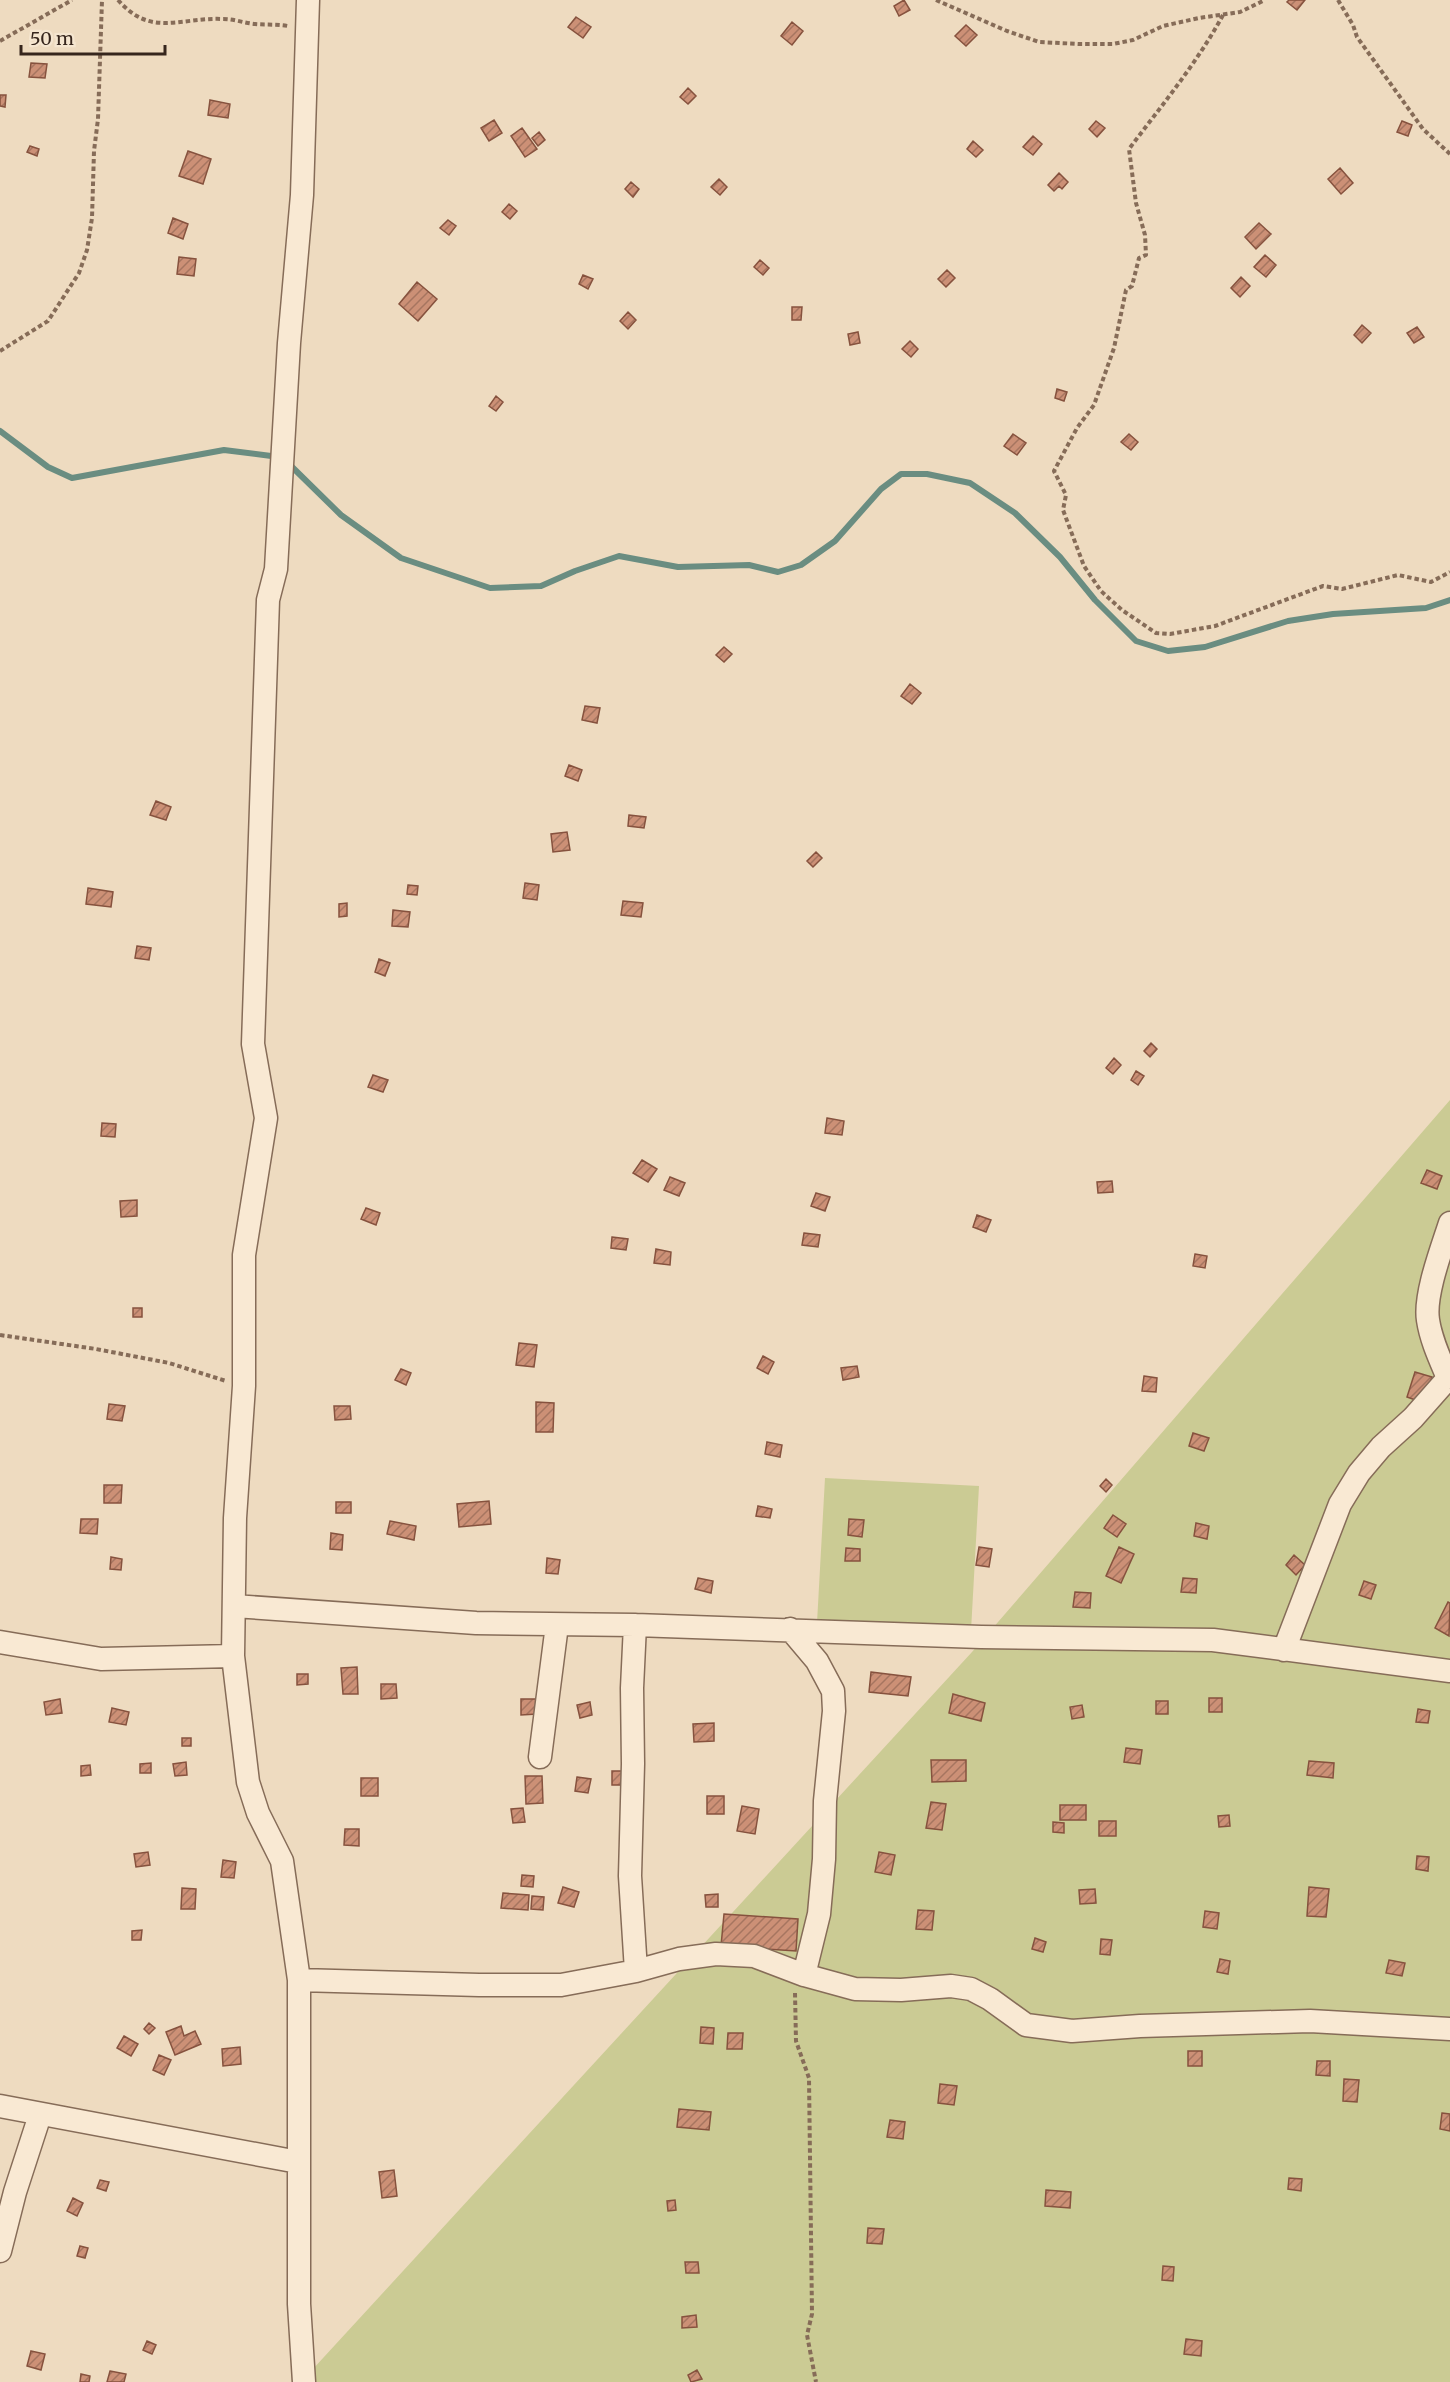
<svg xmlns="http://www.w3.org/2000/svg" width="1450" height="2382" viewBox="0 0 1450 2382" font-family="Merriweather,serif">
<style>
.grass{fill:#cbcb94}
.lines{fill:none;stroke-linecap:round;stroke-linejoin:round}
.stream{stroke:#6a8d81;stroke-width:6}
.building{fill:url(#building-hatch);stroke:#86523e;stroke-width:1.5}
.street-casing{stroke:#866c58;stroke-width:25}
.path{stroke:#866c58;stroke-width:4;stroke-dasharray:4.5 3;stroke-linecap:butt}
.street{stroke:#f9e9d3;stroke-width:22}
</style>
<defs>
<pattern id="building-hatch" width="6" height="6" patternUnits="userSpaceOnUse" patternTransform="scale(1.5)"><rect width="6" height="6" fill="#cc9076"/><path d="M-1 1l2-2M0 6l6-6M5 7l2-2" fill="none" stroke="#a67560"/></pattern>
</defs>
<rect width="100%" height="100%" fill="#eedbc0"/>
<path class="grass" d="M1450,1100V2382H301L972,1652Z
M825,1478L979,1486L971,1631L817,1623Z"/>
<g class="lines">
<path class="stream" d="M0,431L48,467L72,478L224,450L279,457
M287,462L341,515L401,558L490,588L541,586L575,571L619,556L678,567L749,565L778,572L801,565L835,541L881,489L901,474H927L970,483L1015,513L1060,557L1095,600L1136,641L1168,651L1205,647L1288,621L1333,614L1426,608L1450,600"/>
</g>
<path class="building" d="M904,0L910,10L899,16L894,6Z
M1289,0H1305L1297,10L1287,2Z
M576,17L591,27L583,38L568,27Z
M792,22L803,31L792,45L781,36Z
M966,25L977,35L966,46L955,36Z
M31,63L47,64L45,78L29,77Z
M688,88L696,96L688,104L680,97Z
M0,95H6L5,107L0,106Z
M210,100L230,104L228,118L208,115Z
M494,120L502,133L489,141L481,128Z
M1096,121L1105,128L1097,137L1089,129Z
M1402,121L1412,125L1408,136L1397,132Z
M522,128L537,149L525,157L511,136Z
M539,132L545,140L538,146L532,138Z
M1033,136L1042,144L1033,155L1023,147Z
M973,141L983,150L976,157L967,149Z
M30,146L39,149L37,156L27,152Z
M188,151L211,159L203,184L179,176Z
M1340,168L1353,183L1341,194L1328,179Z
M1059,173L1068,182L1062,189L1059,186L1054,191L1048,185Z
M719,179L727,187L720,195L711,187Z
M631,182L639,189L633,197L625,189Z
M509,204L517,211L510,219L502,212Z
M173,218L188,224L183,239L168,233Z
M448,220L456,226L449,235L440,228Z
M1259,223L1271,234L1256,249L1245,237Z
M1265,255L1276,265L1266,277L1254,267Z
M179,257L196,259L194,276L177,274Z
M760,260L769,268L763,275L754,267Z
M947,270L955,278L946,287L938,279Z
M583,275L593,279L588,289L579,284Z
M1241,277L1250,286L1240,297L1231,288Z
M417,282L437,299L418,321L399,304Z
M792,307H802L801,320H792Z
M628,312L636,320L628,329L620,321Z
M1362,325L1371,333L1362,343L1354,335Z
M1417,327L1424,337L1414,343L1407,333Z
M858,332L860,343L850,345L848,334Z
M910,341L918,349L911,357L902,349Z
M1057,389L1067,392L1064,401L1055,398Z
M496,396L503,402L496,411L489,406Z
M1013,434L1026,443L1017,455L1004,446Z
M1129,434L1138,442L1131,450L1121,442Z
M724,647L732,654L724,662L716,655Z
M910,684L921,693L912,704L901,696Z
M585,706L600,708L597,723L582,720Z
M569,765L582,770L578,781L565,776Z
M156,801L171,807L166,820L150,815Z
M629,815L646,817L644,828L628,826Z
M567,832L570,850L553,852L551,834Z
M816,852L822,858L813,867L807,861Z
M525,883L539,885L537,900L523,898Z
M408,885L418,886L417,895L407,894Z
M88,888L113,892L111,907L86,904Z
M623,901L643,903L641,917L621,915Z
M347,903V916L339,917V904Z
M393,910L410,912L408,927L392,926Z
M137,946L151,948L149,960L135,958Z
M379,959L390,963L385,976L375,972Z
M1151,1043L1157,1049L1150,1057L1144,1051Z
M1114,1058L1121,1065L1113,1074L1106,1068Z
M1136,1071L1144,1076L1138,1085L1131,1080Z
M373,1075L388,1080L383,1092L368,1087Z
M827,1118L844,1121L842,1135L825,1133Z
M102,1123L116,1124L115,1137L101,1136Z
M642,1160L657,1169L648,1182L633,1173Z
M1427,1170L1442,1176L1437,1189L1421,1183Z
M670,1177L685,1183L679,1196L664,1190Z
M1112,1181L1113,1192L1098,1193L1097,1182Z
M816,1193L830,1197L825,1211L811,1206Z
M137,1200V1216L121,1217L120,1201Z
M366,1208L380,1213L376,1225L361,1219Z
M977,1215L991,1220L986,1232L973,1227Z
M804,1233L820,1235L818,1247L802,1245Z
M612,1237L628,1239L626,1250L611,1248Z
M656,1249L671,1252L670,1265L654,1263Z
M1195,1254L1207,1256L1205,1268L1193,1266Z
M133,1308H142V1317H133Z
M519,1343L537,1345L534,1367L516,1365Z
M763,1356L774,1362L768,1374L757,1368Z
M857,1366L859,1377L843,1380L841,1368Z
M401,1369L411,1373L406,1385L395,1380Z
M1415,1372L1432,1377L1424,1403L1407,1397Z
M1144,1376L1157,1378L1156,1392L1142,1391Z
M536,1402L554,1403L553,1432H536Z
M109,1404L125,1406L122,1421L107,1419Z
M334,1406H350L351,1419L335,1420Z
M1193,1433L1209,1438L1204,1451L1189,1446Z
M767,1442L782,1445L780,1457L765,1454Z
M1106,1479L1112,1485L1106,1492L1100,1486Z
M104,1485H122L121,1503H104Z
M489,1501L491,1524L459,1527L457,1504Z
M336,1502H351V1513H336Z
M758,1506L772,1509L770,1518L756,1516Z
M1113,1515L1126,1524L1117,1537L1104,1528Z
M81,1519H98L97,1534L80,1533Z
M849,1519L864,1520L862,1537L848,1535Z
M390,1521L416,1526L414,1540L387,1534Z
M1196,1523L1209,1526L1207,1539L1194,1536Z
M331,1533L343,1535L342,1550L330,1549Z
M979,1547L992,1549L989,1567L976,1565Z
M1119,1547L1134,1554L1121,1583L1106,1576Z
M846,1548L860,1549V1561H845Z
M1294,1555L1305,1565L1296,1575L1286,1565Z
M111,1557L122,1559L121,1570L110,1569Z
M547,1558L560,1560L558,1574L546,1573Z
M698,1578L713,1581L711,1593L695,1589Z
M1183,1578L1197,1579L1196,1593L1181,1592Z
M1364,1581L1376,1585L1371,1599L1359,1595Z
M1075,1592L1091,1593L1090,1608L1073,1607Z
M1448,1602L1450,1603L1449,1636L1435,1628Z
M357,1667L358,1694H343L341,1668Z
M871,1672L911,1677L908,1696L869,1692Z
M297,1674H308V1684L297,1685Z
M381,1684H396L397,1698L381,1699Z
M953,1694L985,1703L981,1721L949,1713Z
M1209,1698H1222V1712H1209Z
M60,1699L62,1713L46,1715L44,1702Z
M521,1699H537V1714L521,1715Z
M1156,1701H1168V1714H1156Z
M590,1702L592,1715L580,1718L577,1705Z
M1082,1705L1084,1717L1072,1719L1070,1707Z
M112,1708L129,1712L126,1725L109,1722Z
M1418,1709L1430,1711L1428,1723L1416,1722Z
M714,1723V1741L694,1742L693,1724Z
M182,1738H191V1746H182Z
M1126,1748L1142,1750L1140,1764L1124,1762Z
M931,1760H966V1781L932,1782Z
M1309,1761L1334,1763L1333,1778L1307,1775Z
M186,1762L187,1775L175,1776L173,1764Z
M151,1763V1773H140V1764Z
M90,1765L91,1775L81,1776V1766Z
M612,1771H624V1785H612Z
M525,1776H542L543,1803L526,1804Z
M577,1777L591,1779L588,1793L575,1791Z
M361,1778H378V1796H361Z
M707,1796H724V1814H707Z
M931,1802L946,1804L942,1830L926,1828Z
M1060,1805H1086V1820H1060Z
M742,1806L759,1809L755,1834L737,1831Z
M523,1808L525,1822L513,1823L511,1809Z
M1229,1815L1230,1826L1219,1827L1218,1816Z
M1099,1821H1116V1836H1099Z
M1053,1822L1064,1823V1833L1053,1832Z
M345,1829H359V1846L344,1845Z
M148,1852L150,1865L136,1867L134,1854Z
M879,1852L895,1855L891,1875L875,1872Z
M1417,1856L1429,1857L1428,1871L1416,1869Z
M223,1860L236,1862L234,1878L221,1877Z
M522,1875L534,1876L533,1887L521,1886Z
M563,1887L579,1892L574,1907L558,1903Z
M1309,1887L1329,1889L1326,1917L1307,1916Z
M182,1888L196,1889L195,1909H181Z
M1095,1889L1096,1903L1080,1904L1079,1890Z
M503,1893L529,1895L528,1910L501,1908Z
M718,1894V1907H706L705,1895Z
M532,1896L544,1897L543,1910L531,1909Z
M918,1910L934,1911L932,1930L916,1929Z
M1205,1911L1219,1913L1217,1929L1203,1927Z
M724,1914L798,1919L796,1951L721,1946Z
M142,1930L141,1940H132V1931Z
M1035,1938L1046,1942L1043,1952L1032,1949Z
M1101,1939L1112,1940L1110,1955L1100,1954Z
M1220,1959L1230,1961L1228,1974L1217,1972Z
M1389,1960L1405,1963L1402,1976L1386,1973Z
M149,2023L155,2028L149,2034L144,2029Z
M181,2026L184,2036L195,2031L201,2044L175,2055L166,2032Z
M701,2027L714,2028L713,2044L700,2043Z
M728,2033H743L742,2049H727Z
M124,2036L138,2044L131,2056L117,2048Z
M240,2047L241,2064L223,2066L222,2049Z
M1188,2051H1202V2066H1188Z
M159,2055L171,2060L164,2075L153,2070Z
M1317,2061H1330V2076L1316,2075Z
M1344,2079L1359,2080L1357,2102L1343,2101Z
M940,2084L957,2086L954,2105L938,2103Z
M679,2109L711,2112L709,2130L677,2127Z
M1442,2113L1450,2114V2131L1440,2129Z
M890,2120L905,2122L903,2139L887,2137Z
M394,2170L397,2196L382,2198L379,2172Z
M1289,2178L1302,2179L1301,2191L1288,2189Z
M100,2180L109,2182L106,2191L97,2188Z
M1046,2190L1071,2192L1070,2208L1045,2206Z
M73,2198L83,2203L77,2216L67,2211Z
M675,2200L676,2210L668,2211L667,2201Z
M868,2228L884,2229L882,2244L867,2243Z
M80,2246L88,2248L85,2258L77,2256Z
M685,2262H698L699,2273H686Z
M1163,2266L1174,2267L1173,2281L1162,2280Z
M696,2315L697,2327L682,2328V2317Z
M1186,2339L1202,2341L1201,2356L1184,2354Z
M147,2341L156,2345L152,2354L143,2350Z
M31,2351L45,2354L41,2370L27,2366Z
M697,2370L702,2379L691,2382L688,2375Z
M110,2371L126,2374L124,2382H107Z
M81,2374L90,2376L89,2382H80Z"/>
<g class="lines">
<g class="street-casing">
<path id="street" d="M1448,1378C1440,1359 1431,1340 1428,1320C1424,1295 1442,1248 1450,1223
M234,1606L476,1623L635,1625L981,1637L1213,1640L1450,1671
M635,1625L632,1688L633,1764L630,1876L636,1971
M790,1629L817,1661L833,1691L834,1711L825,1801L824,1859L819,1914L804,1975
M0,1642L101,1659L233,1656
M1284,1650L1340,1504L1359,1473L1381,1447L1413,1418L1450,1376
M540,1757L557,1625
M299,1980L479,1985H561L636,1971L679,1959L716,1954L754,1956L804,1975L855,1989L901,1990L951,1986L971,1989L990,1999L1026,2025L1072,2031L1140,2026L1310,2021L1450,2029
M0,2106L298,2162
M0,2251L15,2192L40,2115
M304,2382L299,2304V1980L282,1861L258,1813L248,1782L233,1656L235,1518L244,1386V1255L266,1118L253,1044L268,600L276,569L289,343L302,195L308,0"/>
</g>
<path class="path" d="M118,0C151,38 180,17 223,19C234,19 244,23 255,24C266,25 277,24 288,26
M936,0L1007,31L1039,42L1080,44H1113L1133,40L1163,26L1199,18L1240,12L1265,0
M1338,0L1353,25L1357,37L1423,129L1450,154
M1223,15C1197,63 1162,105 1129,149L1136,203L1145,235L1146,255L1139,258L1132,286L1126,290L1114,348L1094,405L1077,428L1054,471L1066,495L1063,510L1084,566L1101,591L1122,610L1156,633L1170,634L1215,626L1323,586L1342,589L1398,575L1431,582L1450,572
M0,41L72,0
M0,351L48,321L79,273L87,250L92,218L94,151L98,119L102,0
M0,1335L96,1349L169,1363L226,1381
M795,1993L796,2041L809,2078L812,2314L807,2335L816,2382"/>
<use href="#street" class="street"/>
</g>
<path d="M21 45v9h144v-9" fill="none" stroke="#36261d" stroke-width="3"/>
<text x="30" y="45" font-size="18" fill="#36261d" stroke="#f5e6d0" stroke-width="4.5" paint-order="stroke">50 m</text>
</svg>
